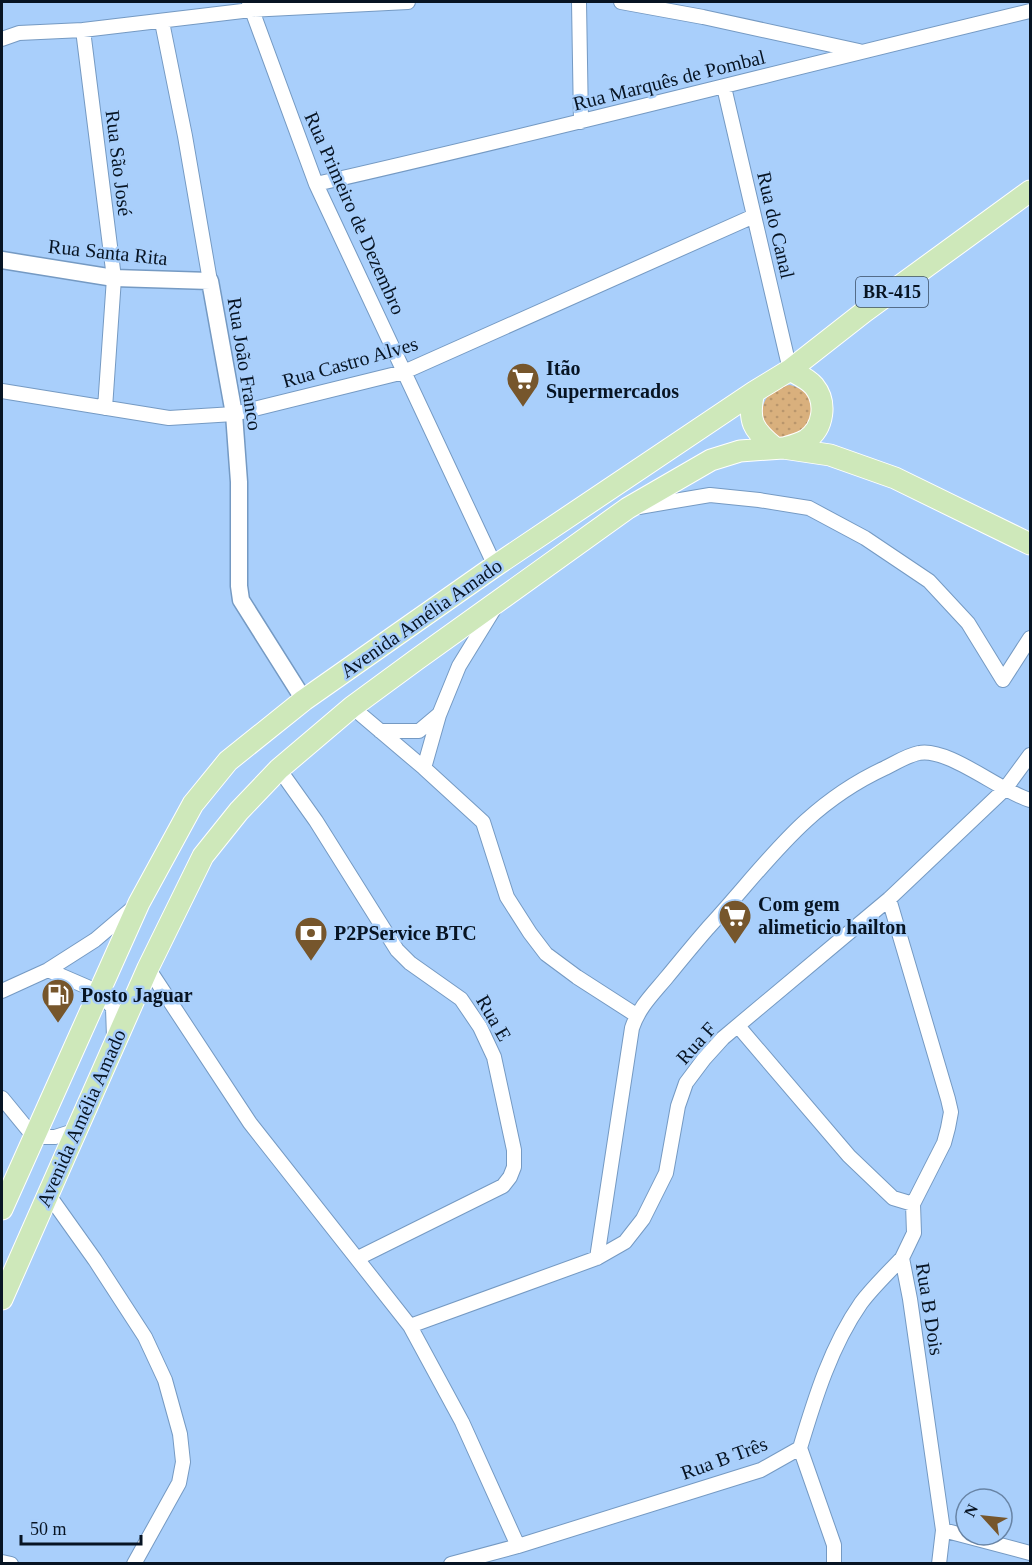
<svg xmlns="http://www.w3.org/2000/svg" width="1032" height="1565" viewBox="0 0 1032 1565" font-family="Georgia,serif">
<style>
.grass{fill:url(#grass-dots)}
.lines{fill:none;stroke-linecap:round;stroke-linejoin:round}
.minor-casing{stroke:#759ac3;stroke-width:16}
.tertiary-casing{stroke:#759ac3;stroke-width:19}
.primary-casing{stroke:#fff;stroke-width:23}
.minor{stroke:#fff;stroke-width:14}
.tertiary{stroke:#fff;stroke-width:16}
.primary{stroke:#cee8ba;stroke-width:21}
.labels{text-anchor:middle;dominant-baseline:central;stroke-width:5;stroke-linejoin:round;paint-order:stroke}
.shield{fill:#a9cffb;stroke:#384c64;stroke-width:1.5}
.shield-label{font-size:18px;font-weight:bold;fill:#071423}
.street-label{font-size:20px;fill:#071423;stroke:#a9cffb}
.poi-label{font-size:20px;font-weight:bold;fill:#071423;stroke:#a9cffb;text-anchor:start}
</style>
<defs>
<pattern id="grass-dots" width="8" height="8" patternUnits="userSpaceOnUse" patternTransform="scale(1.5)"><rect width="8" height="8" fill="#d9b07d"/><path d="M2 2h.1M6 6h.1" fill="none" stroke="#b9966c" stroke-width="1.8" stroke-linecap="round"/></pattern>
</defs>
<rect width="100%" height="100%" fill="#a9cffb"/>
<path class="grass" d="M790,385C804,389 810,395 814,409L806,432C799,434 790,438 783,438C757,439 751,389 790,385Z"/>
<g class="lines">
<g class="minor-casing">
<path id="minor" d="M249,2L316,184L495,566
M579,2L581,122
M621,2L703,17L859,51
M162,22L185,136L210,281
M83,30L114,278L105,408
M2,39L19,33L83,30L251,10L408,2
M724,87L790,370
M316,184C555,130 792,68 1030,11
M2,391L169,418L234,414L404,372L754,216
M639,507L710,495L759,500L809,508L865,538L929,581L968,623L1003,680L1030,638
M352,707L424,768L483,822L507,897L530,933L546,954L577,977L636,1015
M380,731H419L438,715
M424,768L439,715L459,666L494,609
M279,769L316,821L397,950L410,963L461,999L480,1027L494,1057L514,1150V1167L510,1177L503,1186L358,1258
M889,899L948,1099L951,1112L948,1128L944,1143L913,1204L914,1233L902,1258L910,1299L943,1530L939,1564
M148,968L250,1123L410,1326L462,1422L518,1546
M48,970L99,992L113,1008L114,1037
M2,991L48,970L95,940L135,906
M738,1026L849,1156L893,1198L913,1204
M2,1098L34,1137H55L77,1130
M48,1194L95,1260L145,1337L165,1380L180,1434L183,1462L179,1483L134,1564
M597,1258L632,1028C639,1007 653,994 667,977C681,960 694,944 708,928C767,864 803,806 885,768C895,763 908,755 919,753C948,747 1001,792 1030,800
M410,1326L597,1258L625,1242L643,1219L666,1173L678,1106L686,1083L704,1059L723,1038L889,899L1005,789L1030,755
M800,1448L834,1545V1564
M943,1530L1030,1553
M2,1562L11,1564
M451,1564L518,1546L761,1470L800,1448C815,1398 831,1346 861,1303C873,1287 888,1273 902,1258"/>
</g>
<g class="tertiary-casing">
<path id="tertiary" d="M2,260L114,278L210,281L234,414L239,482V586L241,600L304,700"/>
</g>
<g class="primary-casing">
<path id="primary" d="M754,392C747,421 753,430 775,448
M784,448C791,446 799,444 806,440C824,428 827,402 814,386C808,379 799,375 790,370
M2,1209L139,903L193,804L228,761L304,700L495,566L754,392L790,370L864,312L1030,191
M2,1299L148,968L203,856L239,811L279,769L352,707L416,660L628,508L711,460L740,451L783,448L830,455L895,478L1030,544"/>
</g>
<use href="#minor" class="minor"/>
<use href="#tertiary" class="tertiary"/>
<use href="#primary" class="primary"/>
</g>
<defs>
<g id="supermarket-pin" transform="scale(1.725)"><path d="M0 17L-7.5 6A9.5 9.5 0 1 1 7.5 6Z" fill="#76562c" stroke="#a9cffb"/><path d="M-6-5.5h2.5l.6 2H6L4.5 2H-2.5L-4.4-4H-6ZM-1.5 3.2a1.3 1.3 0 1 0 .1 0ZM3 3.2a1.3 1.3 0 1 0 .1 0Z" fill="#fff"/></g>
<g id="bank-pin" transform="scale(1.725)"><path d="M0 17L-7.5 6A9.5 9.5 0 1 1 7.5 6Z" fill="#76562c" stroke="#a9cffb"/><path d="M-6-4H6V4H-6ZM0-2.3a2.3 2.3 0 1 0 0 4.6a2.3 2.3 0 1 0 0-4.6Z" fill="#fff"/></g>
<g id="fuel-pin" transform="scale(1.725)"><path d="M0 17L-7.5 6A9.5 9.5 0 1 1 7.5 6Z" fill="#76562c" stroke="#a9cffb"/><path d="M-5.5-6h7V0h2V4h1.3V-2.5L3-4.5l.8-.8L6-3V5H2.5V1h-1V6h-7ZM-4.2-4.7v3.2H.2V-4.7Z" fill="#fff"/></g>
</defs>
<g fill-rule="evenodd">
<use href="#supermarket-pin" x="523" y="379"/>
<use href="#supermarket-pin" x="735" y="916"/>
<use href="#bank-pin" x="311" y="933"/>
<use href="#fuel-pin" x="58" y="995"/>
</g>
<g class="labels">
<rect class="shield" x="856" y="277" width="72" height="30" rx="4.5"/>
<g class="shield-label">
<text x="892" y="292">BR-415</text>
</g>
<g class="street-label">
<text transform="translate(669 80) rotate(-14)">Rua Marquês de Pombal</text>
<text transform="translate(119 163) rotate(83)">Rua São José</text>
<text transform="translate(355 213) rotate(66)">Rua Primeiro de Dezembro</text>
<text transform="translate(776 225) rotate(77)">Rua do Canal</text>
<text transform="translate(108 252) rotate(6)">Rua Santa Rita</text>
<text transform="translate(350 362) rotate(-16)">Rua Castro Alves</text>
<text transform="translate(245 364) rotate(81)">Rua João Franco</text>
<text transform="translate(421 618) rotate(-35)">Avenida Amélia Amado</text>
<text transform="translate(494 1018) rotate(60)">Rua E</text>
<text transform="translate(696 1043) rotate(-48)">Rua F</text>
<text transform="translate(81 1118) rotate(-66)">Avenida Amélia Amado</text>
<text transform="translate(930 1309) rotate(81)">Rua B Dois</text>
<text transform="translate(724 1458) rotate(-20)">Rua B Três</text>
</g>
<g class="poi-label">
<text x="546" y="368">Itão<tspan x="546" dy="23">Supermercados</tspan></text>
<text x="758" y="904">Com gem<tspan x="758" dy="23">alimeticio hailton</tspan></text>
<text x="334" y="933">P2PService BTC</text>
<text x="81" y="995">Posto Jaguar</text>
</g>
</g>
<rect width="1032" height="1565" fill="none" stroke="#071423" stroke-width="6"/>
<g transform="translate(984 1517) rotate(297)"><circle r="28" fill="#a9cffb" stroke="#6884a5" stroke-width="1.5"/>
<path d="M0-4.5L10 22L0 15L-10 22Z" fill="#76562c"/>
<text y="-9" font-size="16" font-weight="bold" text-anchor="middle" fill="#071423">N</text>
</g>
<path d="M21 1535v9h120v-9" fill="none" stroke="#071423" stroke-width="3"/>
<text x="30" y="1535" font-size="18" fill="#071423" stroke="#a9cffb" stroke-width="4.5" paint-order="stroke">50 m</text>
</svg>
